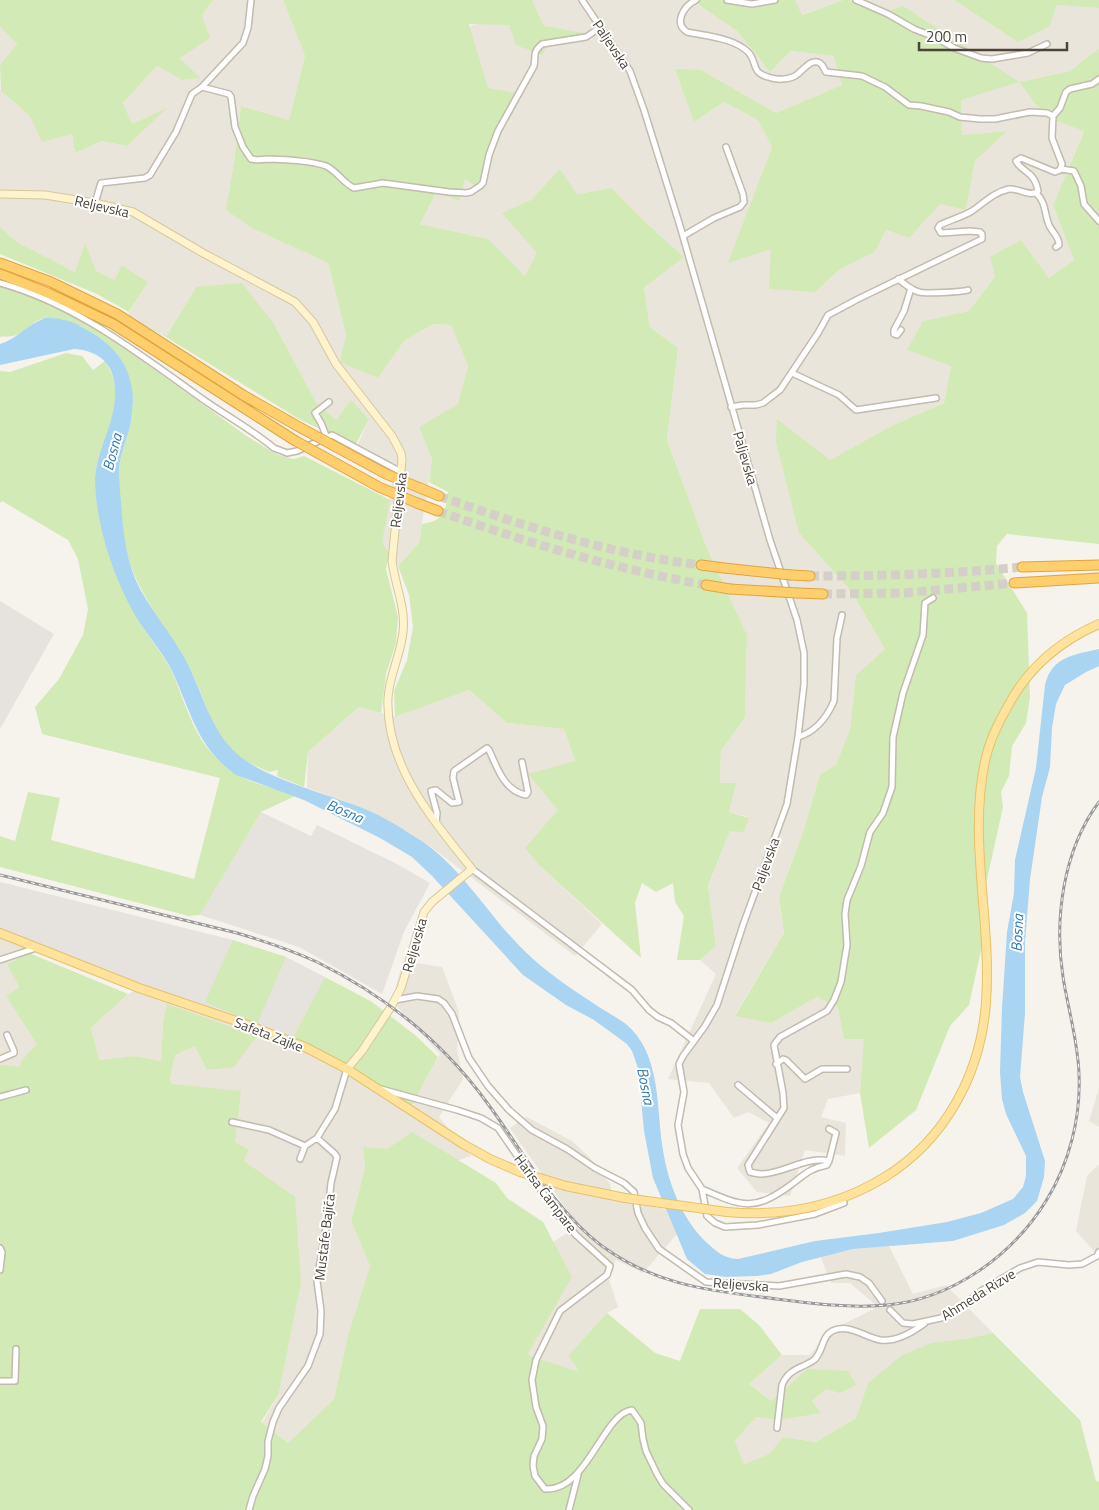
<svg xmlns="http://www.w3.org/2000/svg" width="1099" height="1510" viewBox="0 0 1099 1510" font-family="'Titillium Web',sans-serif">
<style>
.residential{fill:#eae5da}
.industrial{fill:#e6e2dd}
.green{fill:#d2eab5}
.water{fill:#a9d4f2}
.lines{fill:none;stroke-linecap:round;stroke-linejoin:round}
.highway-tunnel{stroke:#d4d0c8;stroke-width:9;stroke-dasharray:9 4.5;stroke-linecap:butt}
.street-casing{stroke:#c2bbae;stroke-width:8}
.secondary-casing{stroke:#d6c79b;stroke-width:9}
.primary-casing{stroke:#e6c16a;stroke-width:10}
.highway-casing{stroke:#e0a43c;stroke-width:11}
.street{stroke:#fff;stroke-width:5}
.secondary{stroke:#fff3cd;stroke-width:7}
.primary{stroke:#ffe39c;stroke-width:8}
.highway{stroke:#ffcf6e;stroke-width:9}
.rail-casing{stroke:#9a9a9a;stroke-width:3}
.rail{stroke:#fff;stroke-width:1;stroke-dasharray:4;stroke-linecap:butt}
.primary-bridge-casing{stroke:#e6c16a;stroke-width:10;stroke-linecap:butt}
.highway-bridge-casing{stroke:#e0a43c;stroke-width:11;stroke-linecap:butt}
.primary-bridge{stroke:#ffe39c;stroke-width:8}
.highway-bridge{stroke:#ffcf6e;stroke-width:9}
.labels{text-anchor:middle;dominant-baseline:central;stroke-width:4;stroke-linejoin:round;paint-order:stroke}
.street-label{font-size:14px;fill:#4b4439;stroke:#fff}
.water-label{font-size:15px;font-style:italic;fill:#2e7ab2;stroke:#fff}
</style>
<rect width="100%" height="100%" fill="#f6f3ec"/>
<path class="residential" d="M213,0H283L305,56L289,120L241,106L234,164L252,228L328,263L346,335L378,378L404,341L433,324L451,325L468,366L459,404L419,427L432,459L419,543L398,566L381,542L394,473L354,453L369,419L351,400L336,420L316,402L274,324L196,287L166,337L126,318L148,282L122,265L114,280L96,271L85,244L75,272L17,242L0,227V88L1,91L31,116L42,142L72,134L75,153L102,141L127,146L166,108L132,124L123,103L157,66L182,80L199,78L180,58L202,16Z
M532,0H699V5L737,31L770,72L791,51L835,56L842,85L776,113L701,70L694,122L724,102L758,120L772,147L729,262L772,248L815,292L839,270L875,252L886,230L909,238L940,203L966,210L975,161L1006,131L962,135L961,100L879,14L850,0H954L1018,42L1057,5L1099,8V48L1070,71L1019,82L1044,116L1084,130L1053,205L1074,260L1049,278L1021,240L969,311L923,321L951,366L944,403L891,426L830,460L777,420L799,533L851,591L885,649L856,675L850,729L836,765L820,774L804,829L779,897L784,933L735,1015L771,1023L817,997L838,1007L865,1039L860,1093L828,1099L821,1117L846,1123L845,1156L805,1150L790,1196L757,1192L737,1168L769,1123L748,1112L734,1118L709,1083L668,1079L716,974L700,960L716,946L708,887L730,831L748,817L729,812L720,783L721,751L745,717L747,635L706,546L667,440L678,348L650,327L644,288L684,257L643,220L612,188L577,194L560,170L531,200L503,213L538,253L525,276L488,239L420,224L437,191L465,179L468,180L455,53L472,25L515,18L547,42L583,35L544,26Z
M795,0H843L801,15Z
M0,27L17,44L0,65Z
M469,690L507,723L564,729L575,761L541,867L602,924L575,956L435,850L410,833L358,806L307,788L308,752L359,707L395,717Z
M0,933L36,948L7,964L19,987L6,996L38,1044L21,1061L0,1216Z
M403,961L442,967L459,1012L457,1050L463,1079L439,1117L471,1156L432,1170L363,1147L365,1168L351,1221L370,1266L348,1335L334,1399L288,1443L262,1423L279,1393L300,1286L298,1245L282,1190L244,1161L249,1150L209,1128L170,1082L175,1055L195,1046L234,1067L163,1023L161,1061L134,1056L99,1060L91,1028L128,994L139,988L265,1031L347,1069L410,1109L440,1054L392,1001Z
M1099,1088V1127L1089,1121Z
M527,1117L572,1141L590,1158L610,1184L613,1198L667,1210L677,1234L643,1273L616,1260L608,1277L618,1307L607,1313L579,1372L577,1421L527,1355L545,1247L578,1226L510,1128Z
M1099,1164V1257L1076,1231L1087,1176Z
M889,1246L913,1294L946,1285L993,1333L965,1339L868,1383L856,1418L816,1442L783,1437L769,1454L744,1464L735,1441L756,1417L779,1420L820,1412L812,1401L826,1388L807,1369L771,1401L749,1384L782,1355H810L829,1331L878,1307L850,1283H831L821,1257L853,1249Z"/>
<path class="industrial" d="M0,601L54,634L0,729Z
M261,812L311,836L317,825L395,863L430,883L404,932L382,994L299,947L200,915Z
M0,882L233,940L286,957L325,977L291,1041L0,933Z"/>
<path class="green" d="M0,0H213L202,16L210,38L180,58L200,78L182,80L157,66L123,103L132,124L168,107L127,146L102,141L75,153L72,134L42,142L30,116L1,91L0,65L17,44L0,27Z
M283,0H532L544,26L584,33L578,41L549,42L542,55L516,45L509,25L469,24L488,88L521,94L495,143L483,191L465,179L459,201L437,191L420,224L488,239L525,276L537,253L502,213L531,200L560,169L577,194L612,188L643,220L684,257L644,288L650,327L678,348L667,440L706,546L747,635L745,717L721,751L720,783H736L729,812L749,818L744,832L730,831L708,886L716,946L700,960H677L684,916L675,902L673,883L656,892L642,883L635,903L641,958L541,867L525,848L558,810L528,774L575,761L564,729L507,723L469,690L395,717L394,691L407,660L413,627L409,595L398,566L419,543L422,524C443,521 446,512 448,492L429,482L432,459L419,427L458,404L468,366L451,325L433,324L404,341L378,378L340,362L346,335L328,263L252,228L226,210L234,164L241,106L289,120L305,56Z
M699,0H795L802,15L843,0H850L879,14L903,6L1019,82L1070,71L1099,48V544L1007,534L997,546L996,563L1027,613L1030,697L1026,723L1012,746L1009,776L1001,792L1003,807L982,902V946L969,1005L950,1026L916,1110L869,1148L860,1093L864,1039H844L838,1007L817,997L771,1023L735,1016L784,933L779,897L804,829L820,774L836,765L850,729L856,675L885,649L851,591L799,533L776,442L777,419L830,460L891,426L944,403L951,366L907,350L923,321L969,311L995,276L990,257L1021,240L1049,278L1074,260L1053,205L1084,131L1044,116L1019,82L961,100L962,135L1007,131L975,161L966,210L940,204L909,238L886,230L875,252L839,270L815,292L769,289L771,249L728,263L772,147L758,120L724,102L694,122L675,69L701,70L776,113L842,85L834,56L791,51L770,72L737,31L699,5Z
M954,0H1099V8L1057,5L1049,27L1018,42Z
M0,227L17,242L75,272L85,243L96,271L114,280L122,265L148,282L129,312L97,294L0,254Z
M242,283L274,324L316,402L336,420L351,400L369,419L355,446L299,419L166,337L196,287Z
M0,286L61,308L119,344L248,437L278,455L294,459L304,456L390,500L382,542L389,553L386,569L398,617L396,643L386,674L381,713L359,707L308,752L304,787L277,776L278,770L269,772C258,767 246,762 236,754C212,734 205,698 191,671C170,628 134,593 125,545C121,526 118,492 119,473C119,456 127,441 130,425C138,389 128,356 97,336C82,326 66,318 48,318C35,318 29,329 19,334C14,337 6,336 0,337Z
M66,353L82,356L93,370L105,361C134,405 93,441 95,485C98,532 115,580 139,621C148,637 161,651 170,668C183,695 190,727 209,750C216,758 228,770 238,775C255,785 276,788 295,796L261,812L200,915L189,916L0,867V836L15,841L28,792L60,798L51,840L194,879L220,778L42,734L35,707L59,679L83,635L88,609L78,559L68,540L2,501L0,503V371L10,372Z
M233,940L286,957L257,1024L205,1002Z
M29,953L128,994L91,1028L99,1060L134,1056L161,1061L163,1023L167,1004L257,1036L234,1067L207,1070L195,1046L175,1055L170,1081L172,1084L241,1091L235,1142L249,1150L244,1161L295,1197L301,1283L279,1393L261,1422L288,1443L334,1399L348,1335L370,1266L351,1221L365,1168L363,1147L387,1149L412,1132L496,1183L507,1198L543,1222L572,1277L527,1355L579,1372L569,1355L607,1313L655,1353L680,1361L700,1309H740L759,1325L782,1355L749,1384L771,1401L807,1369L848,1371L856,1385L840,1393L826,1389L812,1401L821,1413L779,1420L756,1417L735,1441L744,1464L769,1454L783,1437L816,1442L856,1418L868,1383L901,1356L931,1343L965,1339L993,1333L1080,1420L1096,1481L1099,1482V1510H0V1065L20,1067L21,1061L37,1044L6,996L19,987L7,964Z
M325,977L372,1002L415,1035L438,1057L410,1109L291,1041Z"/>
<path class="water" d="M45,318C51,318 58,318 64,320C72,321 80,326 87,330C111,343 128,361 132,389C134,399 132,411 131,421C128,438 120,453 119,470C119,481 120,492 121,502C123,533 126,562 140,589C154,614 172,635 185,659C201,688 209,726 233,750C258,776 320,792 355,805C377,813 397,825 417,838C465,868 490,921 532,958C552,976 576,992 599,1007C608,1013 618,1018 626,1024C662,1055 656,1108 663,1150C668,1183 682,1219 706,1242C717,1252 723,1258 738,1259L815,1241L879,1233L947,1222L981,1213L1013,1199L1023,1187L1026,1176V1156L1006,1114L1002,1099L1000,1072L1002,1008L1007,932L1014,893L1015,860L1036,768L1045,685C1052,656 1074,655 1099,649V666L1086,672L1065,685L1056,704L1052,728L1050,767L1042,797L1030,879L1025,942V1013L1020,1077L1023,1092L1045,1161L1044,1177L1037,1201L1025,1213L1004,1225L953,1241L853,1249L802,1262L771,1274L757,1276L726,1277L705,1274L687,1259L653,1178L644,1131L638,1068L632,1051L627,1044L594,1020L566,1005L523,975L432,876L412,857L380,838L304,800L236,775C195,746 191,709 170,667C161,650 148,636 138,620C115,582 97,529 95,484C94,448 121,418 114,381C111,360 94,350 74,349L0,365V344C17,339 28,324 45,318Z"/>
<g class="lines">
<path class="highway-tunnel" d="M439,496C524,526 612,555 701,565
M438,511C525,542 614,569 706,585
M810,576C881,576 951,574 1022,567
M823,594L905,593L1014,583"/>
<g class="street-casing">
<path id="street" d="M582,0L630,71L644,110L680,226L770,540L797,620L804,653V684L798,737L787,804L743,925L717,1005L705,1026L683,1056L679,1064L684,1092L678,1125L683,1154L688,1168L702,1189L707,1216L715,1223L725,1227L758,1225L815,1214L844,1203
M696,0C684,6 673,23 687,32C706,36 734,38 748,52C758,62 750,72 768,77C776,80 787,80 795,76C801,73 811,57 820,63C823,65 824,69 826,72L862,76L885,87L909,105L921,106L949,112L960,117L980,119H995L1030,112L1047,113L1053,116
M727,0L752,4L775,0
M856,0L888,14L914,29L937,38L954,48L981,58L992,59L1028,53L1047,44
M202,87L243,43L248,28L251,0
M1061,169L1074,171L1081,186L1084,204L1099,221
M1036,193C1047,203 1044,216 1050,227C1054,234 1059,237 1059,245L1056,247
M95,203L101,183L145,178L150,175L176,132L192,94L202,87L229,94L231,97L235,127L243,147L251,159C257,160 261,160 267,159C281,159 313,161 326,166C337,171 343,183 354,188L383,183L449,192L466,193L471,192L480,186L483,183L489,155L498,131L534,66C536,55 532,53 542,44L586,37L601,27
M683,236L714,218L740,207L744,202L743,194L726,147
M898,279C905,284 911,290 919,292C925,294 962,292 968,290
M0,283C76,304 138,353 201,398C225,415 251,429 274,448L287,453L297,451L332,435L401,472
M901,330L897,335L894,334V330L904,311L911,288
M792,373L839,395L856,410L936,398
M731,407L743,405H756L763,403L780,390L818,333L828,315L858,299L982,239V234L980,232L970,231L941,233L938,228L940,225C950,220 962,217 972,211C984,203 994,192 1009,189C1019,188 1031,198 1038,191C1034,170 1023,174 1016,161L1021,158L1055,172L1060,170L1062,164L1052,138L1053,116L1060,108L1066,92L1070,89L1092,84L1099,79
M327,438L321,423L315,413L329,402
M798,737C815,732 827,717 834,701L837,638L842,615
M436,823L437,813L431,791L436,790L452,803L459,802L453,778L454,771L487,748L489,750C497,767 504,791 526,795L528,792L522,762
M472,869L632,990L649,1010L658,1017L671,1023L694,1041
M0,960L36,948
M395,1000L417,996L438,999L444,1003L452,1014L469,1058L488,1086L509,1110L532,1130L567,1149L595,1168L624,1183L634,1192L638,1213L645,1228L659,1249L706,1282L779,1286L846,1274L860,1277L869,1283L882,1301
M0,1059L14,1053V1051L7,1035
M776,1064L783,1059L786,1060L805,1079L822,1069H847
M738,1085L777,1118
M381,1089L457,1110L481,1118L498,1128L558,1215L576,1235L610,1266L607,1275L560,1311L536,1360L532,1380L536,1407L543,1426L542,1439L534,1456L533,1466L535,1476L545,1489C587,1492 603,1413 632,1410L641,1423L643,1439L646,1451L657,1474L663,1484L689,1510
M0,1097L26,1090
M232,1122L269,1130L305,1146
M300,1159L305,1146L317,1138L335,1109L347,1069
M829,1161C806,1156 785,1173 762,1174C758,1174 754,1173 750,1172L748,1165L784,1108L783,1093L774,1045L780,1037L827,1011L834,1000L841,982L847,945L845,914L847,900L861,866L870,832L883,813L892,787L893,737L903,693L923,635L925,603L933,598
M702,1189C743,1207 754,1212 792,1184C805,1174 811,1168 827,1165L829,1161L836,1133L829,1129
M0,1248L2,1252L0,1270
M890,1310L903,1323L913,1324L941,1318L964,1305L981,1291L1020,1268L1038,1262L1069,1265L1082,1264L1097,1256L1099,1252
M0,1381H15L16,1349
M777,1428L782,1385C789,1368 801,1369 814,1360C823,1353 821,1337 832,1331C849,1323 864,1337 880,1340C895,1342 913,1332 925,1323
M249,1510L253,1496L265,1469L268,1456V1441L273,1422L279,1408L308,1366L320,1334L321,1311L317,1281L327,1222L331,1183L337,1157L334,1153L317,1138
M569,1510L578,1475"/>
</g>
<g class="secondary-casing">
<path id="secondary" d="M0,194L45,195L95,203L133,212L203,253L295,302L313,322L336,364L392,436L401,453L402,460L392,561C395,585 406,608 403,632C401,654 389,676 388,698C385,765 433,820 472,869L432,902L424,912L401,988L391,1007L362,1051L347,1069"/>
</g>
<g class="primary-casing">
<path id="primary" d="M0,933L139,988L248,1025L305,1047L347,1069L463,1144L490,1159L520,1172
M566,1186L625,1198
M727,1212C783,1217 838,1206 885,1177C946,1139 981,1073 986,1002C992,922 968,841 985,761C989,742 998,723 1008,706C1028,668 1060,641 1099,624"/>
</g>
<g class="highway-casing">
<path id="highway" d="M0,263L51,282L117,314L243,395L301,428
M0,274L48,293L113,324L294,440
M420,488L439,496
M417,503L438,511
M701,565L724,568
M1022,567L1099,565
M791,575L810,576
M1014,583L1099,578
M706,585L730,589
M798,593L823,594"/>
</g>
<use href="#street" class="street"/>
<use href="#secondary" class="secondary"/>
<use href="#primary" class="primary"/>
<use href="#highway" class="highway"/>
<g class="rail-casing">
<path id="rail" d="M0,875L237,933C264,941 291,950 317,962C384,995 444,1043 488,1104C522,1150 556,1212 602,1246C651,1282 702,1290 761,1297C802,1302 845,1309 887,1305C952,1299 1012,1256 1046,1201C1069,1164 1081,1118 1079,1074C1078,1041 1068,1009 1063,977C1054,919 1063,850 1099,802"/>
</g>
<use href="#rail" class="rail"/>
<g class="primary-bridge-casing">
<path id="primary-bridge" d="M520,1172L566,1186
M625,1198L727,1212"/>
</g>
<g class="highway-bridge-casing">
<path id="highway-bridge" d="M301,428L386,474L420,488
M294,440L379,487L417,503
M724,568L791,575
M730,589L798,593"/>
</g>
<use href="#primary-bridge" class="primary-bridge"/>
<use href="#highway-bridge" class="highway-bridge"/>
</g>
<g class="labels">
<g class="street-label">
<text transform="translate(612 44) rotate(56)">Paljevska</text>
<text transform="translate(102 206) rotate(13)">Reljevska</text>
<text transform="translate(746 458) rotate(74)">Paljevska</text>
<text transform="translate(398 500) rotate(-83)">Reljevska</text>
<text transform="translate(765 864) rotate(-70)">Paljevska</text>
<text transform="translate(414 945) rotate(-74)">Reljevska</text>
<text transform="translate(269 1034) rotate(21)">Safeta Zajke</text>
<text transform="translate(546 1193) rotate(53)">Harisa Čampare</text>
<text transform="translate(324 1237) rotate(-83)">Mustafe Bajića</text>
<text transform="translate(741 1284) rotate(4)">Reljevska</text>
<text transform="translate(978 1294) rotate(-32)">Ahmeda Rizve</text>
</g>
<g class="water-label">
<text transform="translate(112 452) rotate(-75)">Bosna</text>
<text transform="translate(345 811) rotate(23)">Bosna</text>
<text transform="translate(1017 933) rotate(-87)">Bosna</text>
<text transform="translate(646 1086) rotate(79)">Bosna</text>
</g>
</g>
<path d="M919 42v8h148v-8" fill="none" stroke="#4b4439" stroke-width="2.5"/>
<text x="926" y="42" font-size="15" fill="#4b4439" stroke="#ffffff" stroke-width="4" paint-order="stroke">200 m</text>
</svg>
